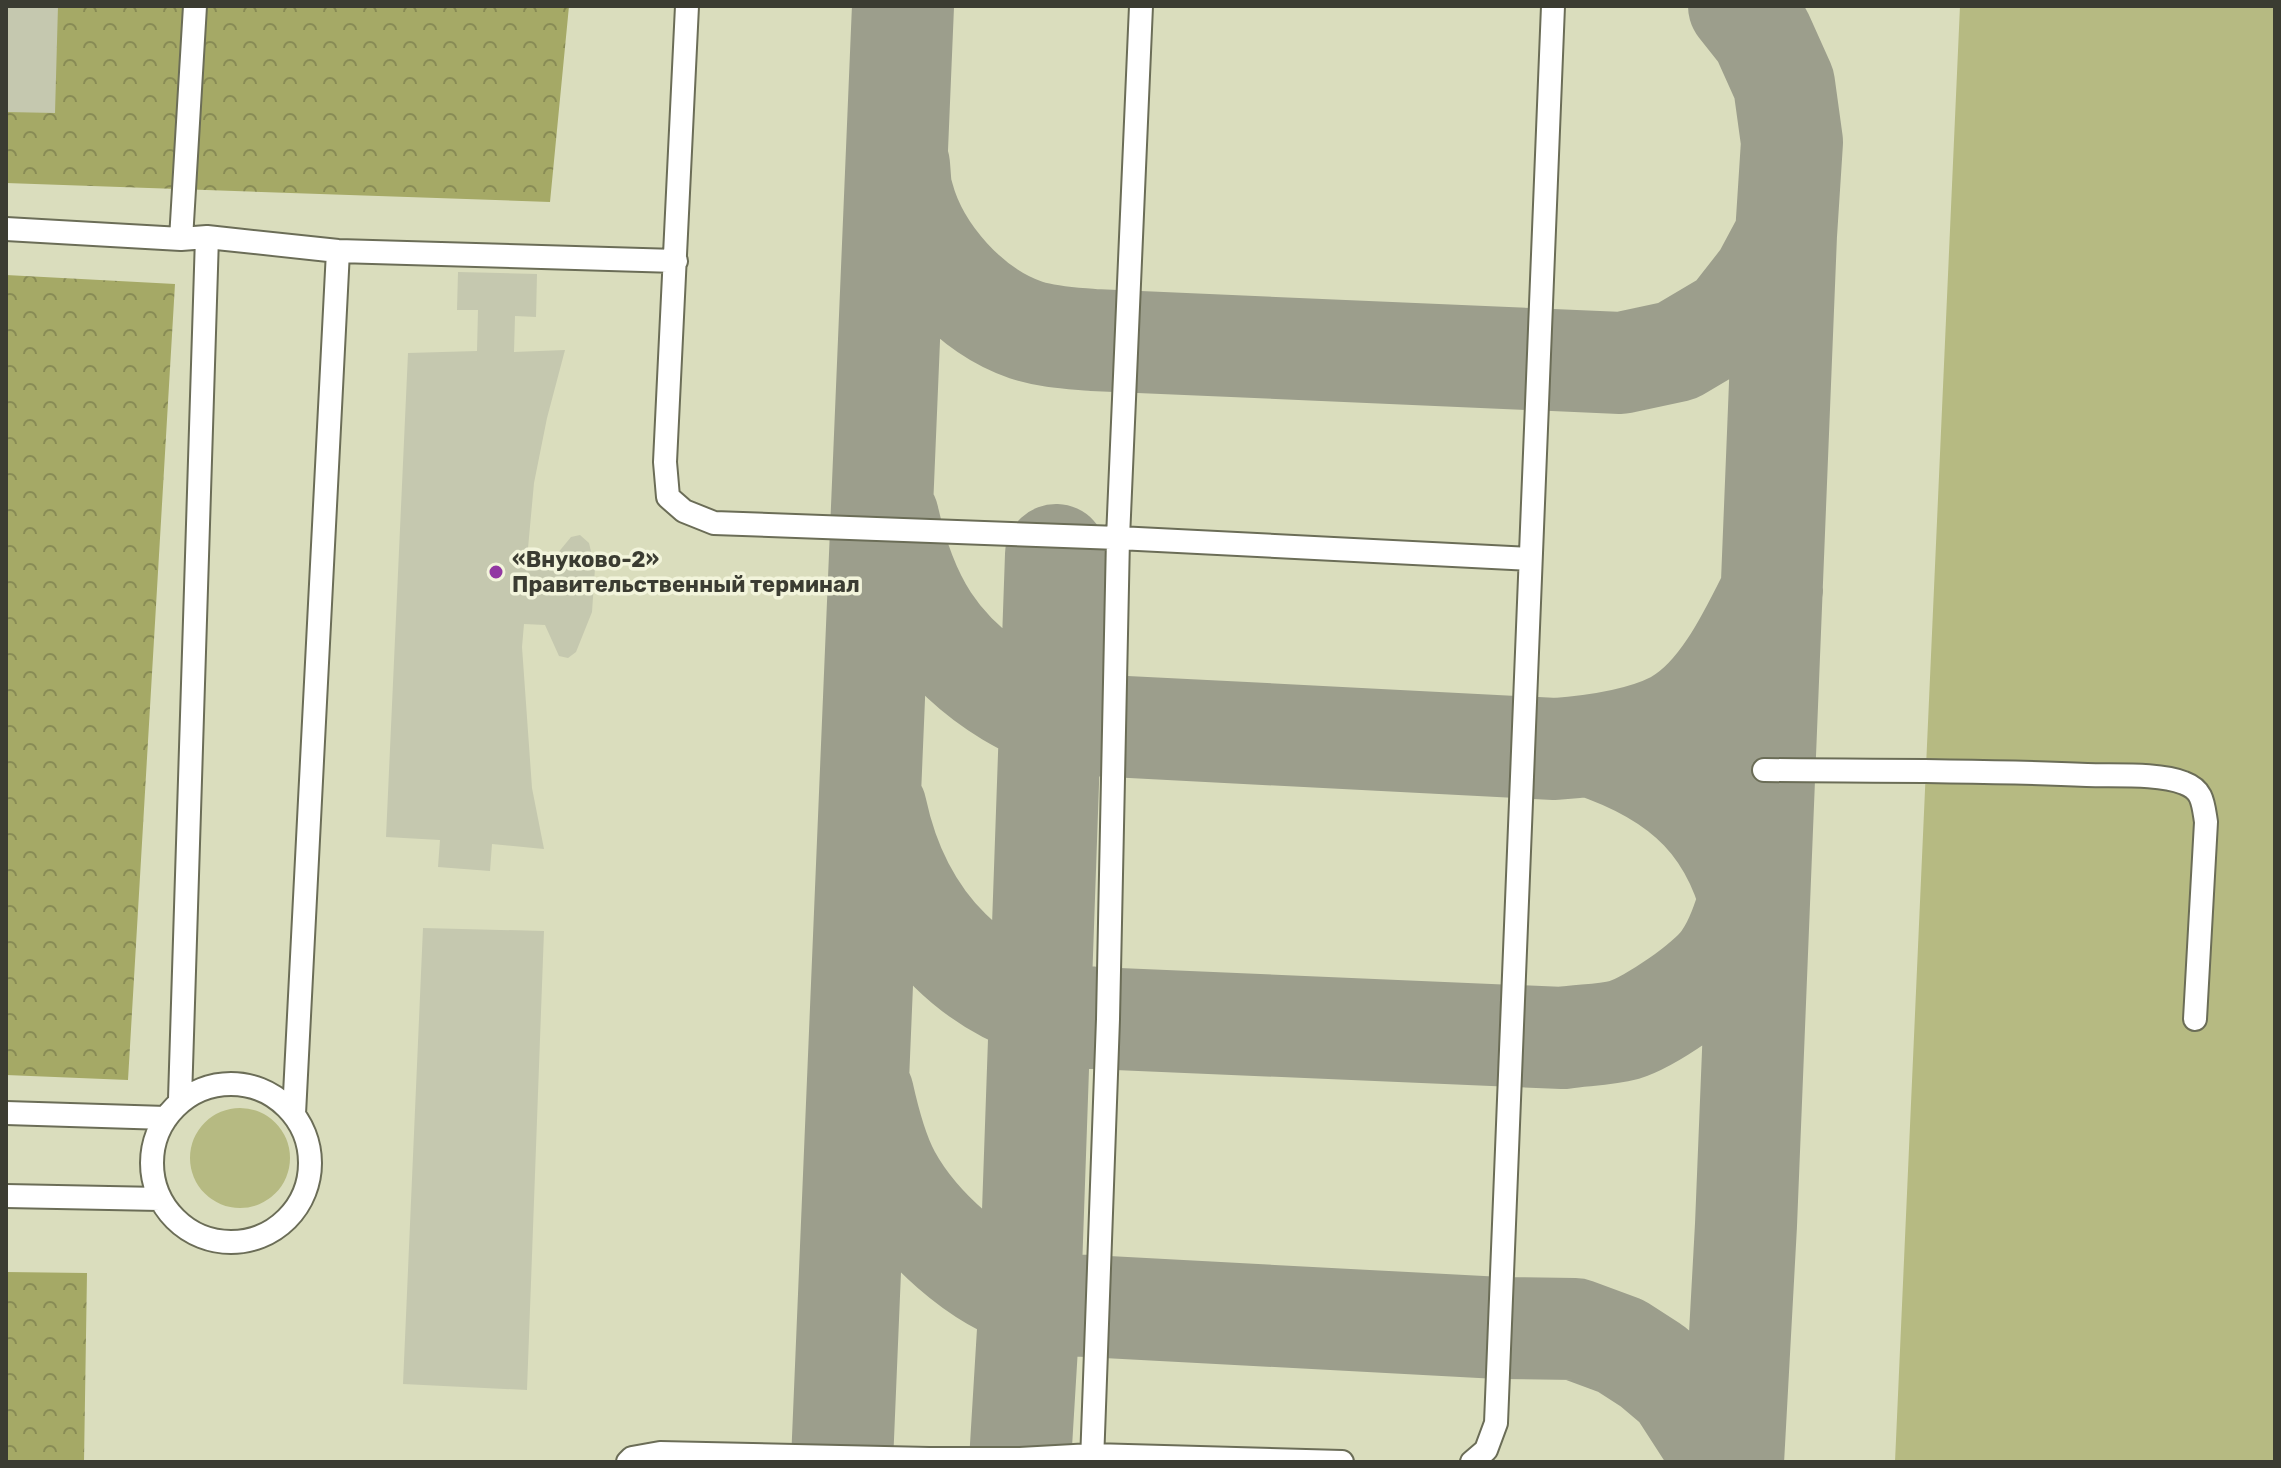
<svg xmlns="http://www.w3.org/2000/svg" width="2281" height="1468" viewBox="0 0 2281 1468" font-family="Rubik,sans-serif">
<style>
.built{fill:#daddbd}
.green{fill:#b6ba82}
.forest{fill:url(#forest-crowns)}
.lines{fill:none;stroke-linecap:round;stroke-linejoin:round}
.taxiway{stroke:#9c9e8c;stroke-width:102}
.building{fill:#c5c8af}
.lane-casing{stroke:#6b6d57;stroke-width:26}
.lane{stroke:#fff;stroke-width:22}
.poi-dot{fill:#9237a2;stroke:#f2f4db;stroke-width:3}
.labels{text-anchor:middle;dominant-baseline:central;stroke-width:7;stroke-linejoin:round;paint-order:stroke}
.poi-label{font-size:22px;font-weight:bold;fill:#3b3c32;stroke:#f2f4db;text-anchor:start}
</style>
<defs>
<pattern id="forest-crowns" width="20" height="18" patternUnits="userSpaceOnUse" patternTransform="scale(2)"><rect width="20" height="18" fill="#a5a966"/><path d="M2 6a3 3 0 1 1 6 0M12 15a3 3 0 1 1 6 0" fill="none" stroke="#888b55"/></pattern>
</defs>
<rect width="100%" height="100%" fill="#e4e7ce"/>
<path class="built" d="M6,6H2275V1462H6Z"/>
<path class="green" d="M1960,6H2275V1462H1895Z
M190 1158a50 50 0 1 1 100 0a50 50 0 1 1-100 0Z"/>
<path class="forest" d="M6,6H569L550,202L6,183Z
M6,275L175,284L128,1080L6,1075Z
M6,1272L87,1273L84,1462H6Z"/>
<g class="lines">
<path class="taxiway" d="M899,165C900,175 900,187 903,196C918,253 970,311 1026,330C1047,337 1071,338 1093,340L1621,363L1677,351L1731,319L1763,278L1786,235L1792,142L1784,84L1762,35L1739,6
M888,517C906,598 937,652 1009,696C1026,706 1047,717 1066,721C1080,724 1095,725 1109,726L1555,749C1594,746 1640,740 1675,722C1721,697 1750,634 1772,590
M1591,746C1683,777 1737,827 1756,925
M876,809C900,922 977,1004 1094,1018L1563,1038C1582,1035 1605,1035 1624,1030C1650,1022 1709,982 1724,959C1740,936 1747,906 1756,880
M863,1094C869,1121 877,1152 890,1176C917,1225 978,1282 1033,1297C1045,1301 1057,1303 1069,1305L1500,1328L1575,1329L1621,1346L1652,1366L1678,1388L1711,1439L1720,1462
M842,1462L903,6
M1020,1462L1030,1297L1056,555
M1733,1462L1746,1225L1786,235"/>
</g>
<path class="building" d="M6,6H58L55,113L6,112Z
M458,272L537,274L536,317L515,316L514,352L565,350L547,418L534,483L527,559L552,560L571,537L580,535L589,543L595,568L592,612L576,652L568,658L559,656L545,625L524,624L522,647L532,788L544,849L492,844L490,871L438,867L440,840L386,837L408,353L477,351L478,310H457Z
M423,928L544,931L527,1390L403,1384Z"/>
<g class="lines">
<g class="lane-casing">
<path id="lane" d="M687,6L665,462L668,497L684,511L714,523L1118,538L1530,559
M6,229L181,239L207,237L338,251L676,261
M181,239L195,6
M1764,770C1872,771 1979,770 2087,775C2114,776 2159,773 2184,783C2203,790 2203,803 2206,822L2195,1019
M152 1163a79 79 0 1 1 158 0a79 79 0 1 1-158 0Z
M180,1099L207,237
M6,1113L166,1118
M294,1114L338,251
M6,1196L160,1199
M628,1462L632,1458L660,1453L929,1459H1020L1092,1455L1342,1462
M1092,1462L1108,1019L1118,538L1141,6
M1472,1462L1486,1450L1496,1423L1553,6"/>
</g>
<use href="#lane" class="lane"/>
</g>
<circle class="poi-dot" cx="496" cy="572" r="8"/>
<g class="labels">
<g class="poi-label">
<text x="512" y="559">«Внуково-2»<tspan x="512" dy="25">Правительственный терминал</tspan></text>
</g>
</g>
<rect width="2281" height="1468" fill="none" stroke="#3b3c32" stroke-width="16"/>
</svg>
